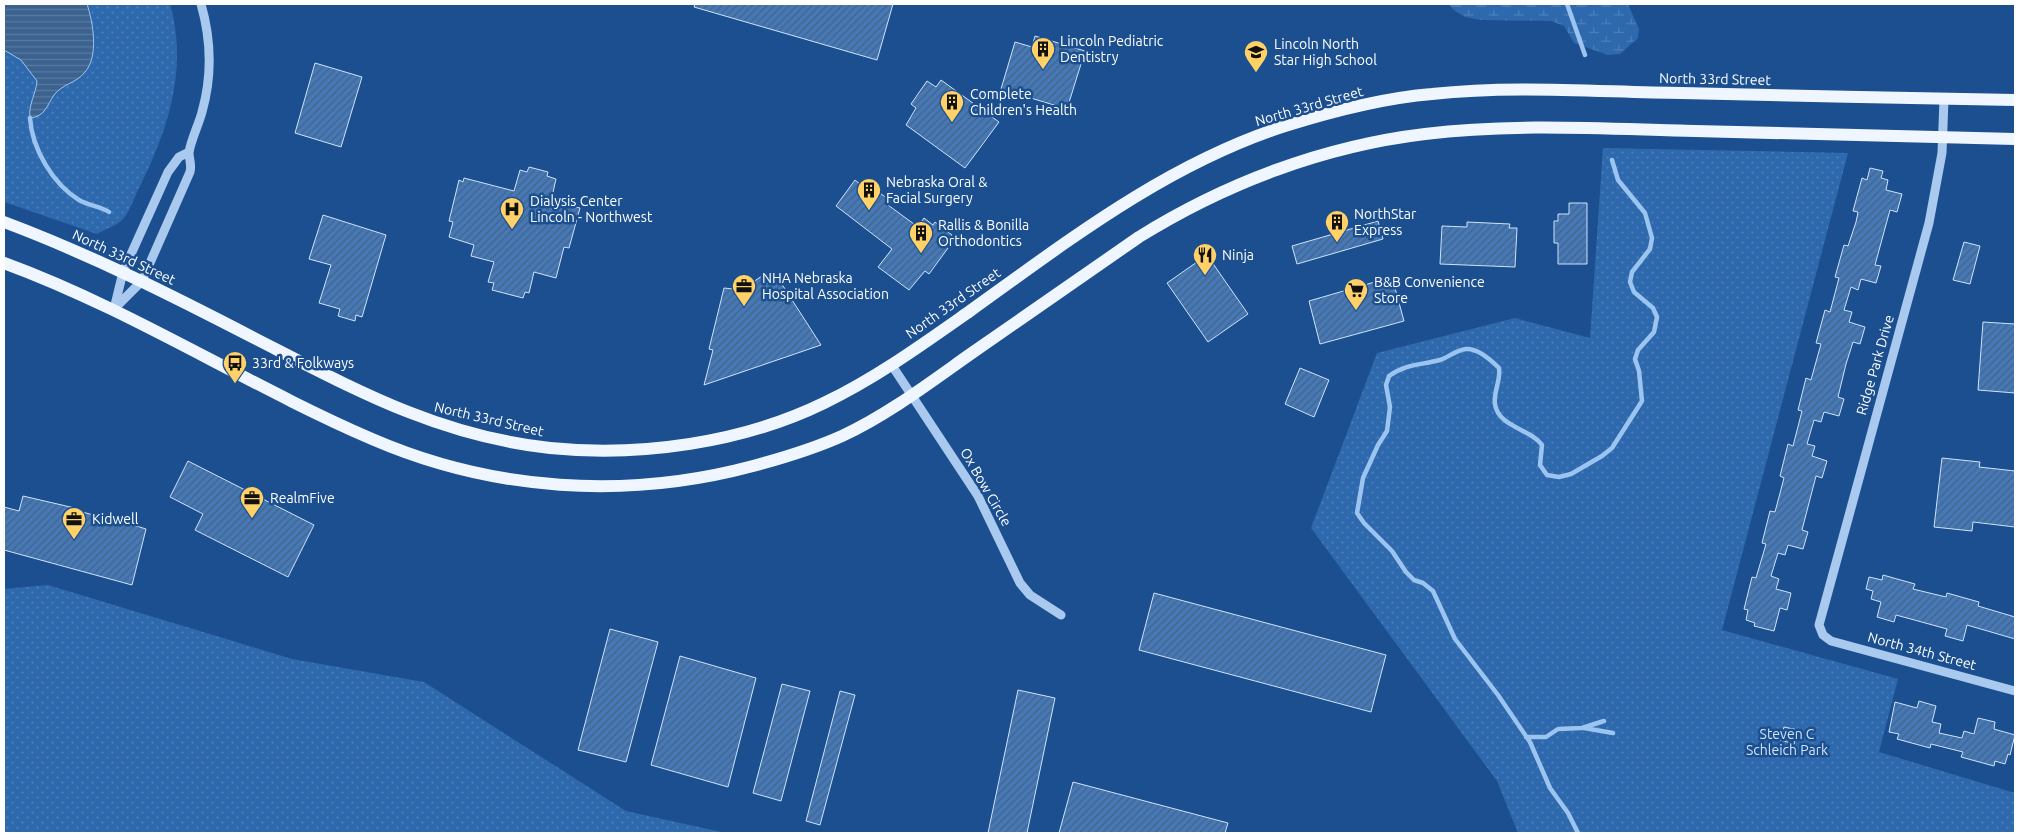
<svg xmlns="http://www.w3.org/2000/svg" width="2019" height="837" viewBox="0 0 2019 837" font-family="Ubuntu,sans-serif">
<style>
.wetland{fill:url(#wetland-marsh)}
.park{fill:url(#park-dots)}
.water{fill:url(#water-rules);stroke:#9cc4f0}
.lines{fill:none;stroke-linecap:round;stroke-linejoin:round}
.stream{stroke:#9cc4f0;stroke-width:4.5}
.building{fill:url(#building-hatch);stroke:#cfe3fa}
.minor{stroke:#a9c9ee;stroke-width:9}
.major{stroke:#f0f6ff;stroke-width:12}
.labels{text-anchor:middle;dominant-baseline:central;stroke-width:5;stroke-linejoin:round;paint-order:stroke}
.poi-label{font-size:14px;fill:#fff;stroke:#1b4f8f;text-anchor:start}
.street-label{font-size:14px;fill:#fff;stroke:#1b4f8f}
.park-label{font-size:14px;fill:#cfe3fa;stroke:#1b4f8f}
</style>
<defs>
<pattern id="wetland-marsh" width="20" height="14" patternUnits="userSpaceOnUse" patternTransform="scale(1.25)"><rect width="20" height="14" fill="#2e69ad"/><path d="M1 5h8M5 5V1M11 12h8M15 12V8" fill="none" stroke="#4d80b9"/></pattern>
<pattern id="park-dots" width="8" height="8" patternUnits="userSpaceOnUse" patternTransform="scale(1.25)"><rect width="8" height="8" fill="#2e69ad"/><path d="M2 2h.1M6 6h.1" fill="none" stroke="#4d80b9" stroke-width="1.8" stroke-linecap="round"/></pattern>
<pattern id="water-rules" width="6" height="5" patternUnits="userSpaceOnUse" patternTransform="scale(1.25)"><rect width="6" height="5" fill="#3c6290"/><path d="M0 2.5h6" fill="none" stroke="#597aa1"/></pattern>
<pattern id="building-hatch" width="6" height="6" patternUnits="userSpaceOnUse" patternTransform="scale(1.25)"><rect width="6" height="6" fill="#4478b7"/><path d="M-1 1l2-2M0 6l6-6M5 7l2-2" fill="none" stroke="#486282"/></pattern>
</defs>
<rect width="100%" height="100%" fill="#1b4f8f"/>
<path class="wetland" d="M1448,4H1628L1639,29L1638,38L1620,54L1608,55L1574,43L1564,26L1551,21L1481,20L1465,17L1455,11Z"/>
<path class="park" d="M4,4H170C188,66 169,128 141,184C135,195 131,209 124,218C119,225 105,229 97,234L4,202Z
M1603,148L1848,153L1722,630L1898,679L1879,752L2015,793V833H1518L1497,781L1311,528L1377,353L1515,318L1590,338Z
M48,585L292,659L424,682L626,811L726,833H4V589Z"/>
<path class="water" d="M4,4H87C93,22 99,56 85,72C77,83 62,84 54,95C47,105 45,117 30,118C28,105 36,94 37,81L21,60L4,50Z"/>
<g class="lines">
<path class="stream" d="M1567,4L1585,55
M30,118C32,149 53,184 79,200C89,206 100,206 109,212
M1584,728L1613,733
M1526,737H1546L1558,729L1582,728L1604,721
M1578,833L1568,813L1550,788L1530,742L1498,695L1455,639L1433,591L1423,583L1414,580L1406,572L1392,551L1364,523L1357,513L1363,478L1378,445L1387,431L1390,407L1386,385L1389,376C1405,364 1421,365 1440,360C1449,357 1456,350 1466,349C1478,348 1491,360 1499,368C1501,381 1493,392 1495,404C1498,427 1531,429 1542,445L1540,465L1547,475L1559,477L1571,474L1602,456L1612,448L1642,401L1639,371L1635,359L1638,350L1654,332L1657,317L1653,308L1634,292L1630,282L1632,272L1650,249L1652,238L1645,213L1618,180L1612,160"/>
</g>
<path class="building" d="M695,4H893L877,60L694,7Z
M1035,36L1085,51L1067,109L1001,89L1015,42L1032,47Z
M315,63L362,77L341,147L295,133Z
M941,80L999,122L965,168L906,125L916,108L911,104L927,81L936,87Z
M529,167L548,172L547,176L556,179L551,201L580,208L569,248L564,247L556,278L534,272L529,293L525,292L523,298L492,290L494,283L488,282L494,262L471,256L474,245L449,237L453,222L449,221L459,180L463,182L464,178L514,191L520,170L527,172Z
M1870,168L1883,171L1881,178L1888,180L1886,190L1902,194L1897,212L1890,210L1875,265L1881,266L1876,283L1861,279L1858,290L1851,287L1844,310L1852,312L1849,322L1865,327L1860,344L1853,342L1846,364L1838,397L1844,399L1839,416L1824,412L1821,422L1814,420L1807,444L1815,446L1812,456L1827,461L1822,478L1816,476L1802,530L1808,532L1803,549L1788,545L1785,555L1778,553L1771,576L1779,579L1776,589L1791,593L1787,610L1780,608L1774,631L1754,626L1755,623L1746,620L1748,610L1744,609L1752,577L1756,578L1766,544L1762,543L1770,511L1775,512L1784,478L1780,476L1788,444L1793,446L1802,411L1798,410L1806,378L1811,380L1814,369L1821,344L1816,343L1825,310L1830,312L1839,278L1835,277L1844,245L1848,246L1856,222L1858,212L1853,211L1862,178L1867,180Z
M855,180L871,193L874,189L891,201L888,205L918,227L924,218L933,225L935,222L952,235L948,241L951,244L929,274L925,271L909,290L878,267L892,249L836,206Z
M1569,203H1587V264H1558V243H1554V221H1558V214H1569Z
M323,215L386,235L362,317L356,315L355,321L338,316L340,309L319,303L331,265L309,259Z
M1378,221L1383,239L1297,264L1292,246Z
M1467,222L1510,224L1509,228H1517L1515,267L1440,264L1442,226L1467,227Z
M1964,242L1980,246L1970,284L1953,280Z
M1207,255L1248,314L1208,342L1167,283Z
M776,275L821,345L704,385L713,350L709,349L724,288L751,291L753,282L762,276L767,284Z
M1392,277L1404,321L1320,344L1309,301Z
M1983,322L2015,324V393L1978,390Z
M1300,368L1329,380L1314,417L1285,404Z
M1942,458L1980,462L1979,467L2015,471V527L1973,522L1972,531L1934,527Z
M188,461L314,525L288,577L195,530L203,514L170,497Z
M23,496L79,509V511L111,520V518L146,529L132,585L4,550V507L19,511Z
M1883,575L1915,584L1913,589L1946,597L1947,593L1979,602L1978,606L2015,617V639L1967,625L1963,641L1945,636L1947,629L1918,621L1896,615L1894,622L1877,617L1881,602L1871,599L1873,591L1866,589L1869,577L1882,580Z
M1154,593L1386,655L1371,712L1139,650Z
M610,629L658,642L626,762L578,750Z
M680,656L756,678L728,787L651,765Z
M782,684L810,691L781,801L753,793Z
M1018,690L1055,698L1027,833H988Z
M840,691L855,695L820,825L806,821Z
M1919,701L1936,706L1932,722L1941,724L1939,733L1962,738L1964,731L1974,734L1978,718L1995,722L1994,729L2015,735L2010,755L2008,754L2005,764L1995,761L1994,766L1961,757L1963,752L1931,744L1930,748L1897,739L1899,734L1889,732L1895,702L1917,708Z
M1784,727L1798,730L1794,744L1780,740Z
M1073,782L1228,823L1225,833H1059Z"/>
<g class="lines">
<path class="minor" d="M1944,99L1942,153L1929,223L1819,625L1823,635L1831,641L2015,691
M114,309L142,281L190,172C192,165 189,159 189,153C190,142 199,124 202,112C212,77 211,39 201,4
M114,309L123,272L168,172L179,157L189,152
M891,364L978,496L1020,583L1030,595L1061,615"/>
<path class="major" d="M4,222C92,255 175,297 258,340C356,390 439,436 550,448C640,457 742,443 824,403C876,378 923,344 970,311C1069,240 1167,164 1285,126C1333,111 1383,98 1432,94C1515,85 1598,92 1681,93C1792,96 1904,98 2015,100
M4,263C132,310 247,385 372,439C492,491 626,500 753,466C783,458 813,449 842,436C887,415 928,384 969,355C1026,316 1082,276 1139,237C1226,183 1324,146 1425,134C1515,123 1606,129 1695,131C1802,134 1909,137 2015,139"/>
</g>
<defs>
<g id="building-pin" transform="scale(1.25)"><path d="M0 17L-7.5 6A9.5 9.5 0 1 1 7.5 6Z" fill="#ffd166" stroke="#1b4f8f"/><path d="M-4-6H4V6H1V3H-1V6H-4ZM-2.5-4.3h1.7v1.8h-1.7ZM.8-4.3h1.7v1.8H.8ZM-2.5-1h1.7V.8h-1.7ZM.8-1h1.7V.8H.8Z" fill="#111"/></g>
<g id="school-pin" transform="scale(1.25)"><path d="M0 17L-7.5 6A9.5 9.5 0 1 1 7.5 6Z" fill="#ffd166" stroke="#1b4f8f"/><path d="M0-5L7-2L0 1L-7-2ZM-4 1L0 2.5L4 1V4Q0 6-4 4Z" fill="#111"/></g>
<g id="hospital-pin" transform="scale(1.25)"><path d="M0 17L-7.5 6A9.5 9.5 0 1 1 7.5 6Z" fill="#ffd166" stroke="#1b4f8f"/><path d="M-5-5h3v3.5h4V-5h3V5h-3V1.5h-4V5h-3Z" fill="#111"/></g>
<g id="restaurant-pin" transform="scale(1.25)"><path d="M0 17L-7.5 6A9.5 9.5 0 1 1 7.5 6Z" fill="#ffd166" stroke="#1b4f8f"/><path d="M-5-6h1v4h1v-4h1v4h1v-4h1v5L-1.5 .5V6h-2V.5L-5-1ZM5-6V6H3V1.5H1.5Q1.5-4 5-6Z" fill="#111"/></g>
<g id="office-pin" transform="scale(1.25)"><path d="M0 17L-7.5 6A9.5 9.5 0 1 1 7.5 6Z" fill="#ffd166" stroke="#1b4f8f"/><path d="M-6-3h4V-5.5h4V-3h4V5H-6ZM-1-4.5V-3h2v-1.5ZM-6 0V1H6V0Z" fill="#111"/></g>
<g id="supermarket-pin" transform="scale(1.25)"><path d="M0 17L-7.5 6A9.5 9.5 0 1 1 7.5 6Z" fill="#ffd166" stroke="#1b4f8f"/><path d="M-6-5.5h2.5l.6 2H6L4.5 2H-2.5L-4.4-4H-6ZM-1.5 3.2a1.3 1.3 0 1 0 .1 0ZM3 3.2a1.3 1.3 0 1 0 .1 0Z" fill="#111"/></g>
<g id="bus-pin" transform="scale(1.25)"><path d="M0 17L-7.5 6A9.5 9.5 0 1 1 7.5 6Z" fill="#ffd166" stroke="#1b4f8f"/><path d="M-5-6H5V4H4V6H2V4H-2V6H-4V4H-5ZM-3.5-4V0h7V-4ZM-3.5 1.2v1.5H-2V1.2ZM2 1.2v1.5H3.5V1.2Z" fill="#111"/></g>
</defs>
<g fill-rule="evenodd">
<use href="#building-pin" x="1043" y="49"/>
<use href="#school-pin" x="1256" y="52"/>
<use href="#building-pin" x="952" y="102"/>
<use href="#building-pin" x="869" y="190"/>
<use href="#hospital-pin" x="512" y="209"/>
<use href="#building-pin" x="1337" y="222"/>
<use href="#building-pin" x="921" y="233"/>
<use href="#restaurant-pin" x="1205" y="255"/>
<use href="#office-pin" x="744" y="286"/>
<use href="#supermarket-pin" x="1356" y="290"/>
<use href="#bus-pin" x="235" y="363"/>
<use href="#office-pin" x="252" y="498"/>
<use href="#office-pin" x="74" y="519"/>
</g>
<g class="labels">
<g class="poi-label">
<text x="1060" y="41">Lincoln Pediatric<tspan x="1060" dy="16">Dentistry</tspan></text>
<text x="1274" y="44">Lincoln North<tspan x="1274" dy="16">Star High School</tspan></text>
<text x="970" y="94">Complete<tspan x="970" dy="16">Children's Health</tspan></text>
<text x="886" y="182">Nebraska Oral &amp;<tspan x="886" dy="16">Facial Surgery</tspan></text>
<text x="530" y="201">Dialysis Center<tspan x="530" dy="16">Lincoln - Northwest</tspan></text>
<text x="1354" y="214">NorthStar<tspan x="1354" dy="16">Express</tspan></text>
<text x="938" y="225">Rallis &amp; Bonilla<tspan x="938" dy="16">Orthodontics</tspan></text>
<text x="1222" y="255">Ninja</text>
<text x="762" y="278">NHA Nebraska<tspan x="762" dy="16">Hospital Association</tspan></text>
<text x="1374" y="282">B&amp;B Convenience<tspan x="1374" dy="16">Store</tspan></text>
<text x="252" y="363">33rd &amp; Folkways</text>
<text x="270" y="498">RealmFive</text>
<text x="92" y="519">Kidwell</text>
</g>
<g class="street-label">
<text transform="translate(1715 79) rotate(1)">North 33rd Street</text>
<text transform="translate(1309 106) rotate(-16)">North 33rd Street</text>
<text transform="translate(124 257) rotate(25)">North 33rd Street</text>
<text transform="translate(953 303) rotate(-35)">North 33rd Street</text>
<text transform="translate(1875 365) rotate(-74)">Ridge Park Drive</text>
<text transform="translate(489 419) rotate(13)">North 33rd Street</text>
<text transform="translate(986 487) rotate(60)">Ox Bow Circle</text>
<text transform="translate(1922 651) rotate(15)">North 34th Street</text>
</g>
<g class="park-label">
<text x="1787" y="734">Steven C<tspan x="1787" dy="16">Schleich Park</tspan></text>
</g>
</g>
<rect width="2019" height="837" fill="none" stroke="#ffffff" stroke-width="10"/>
</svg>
